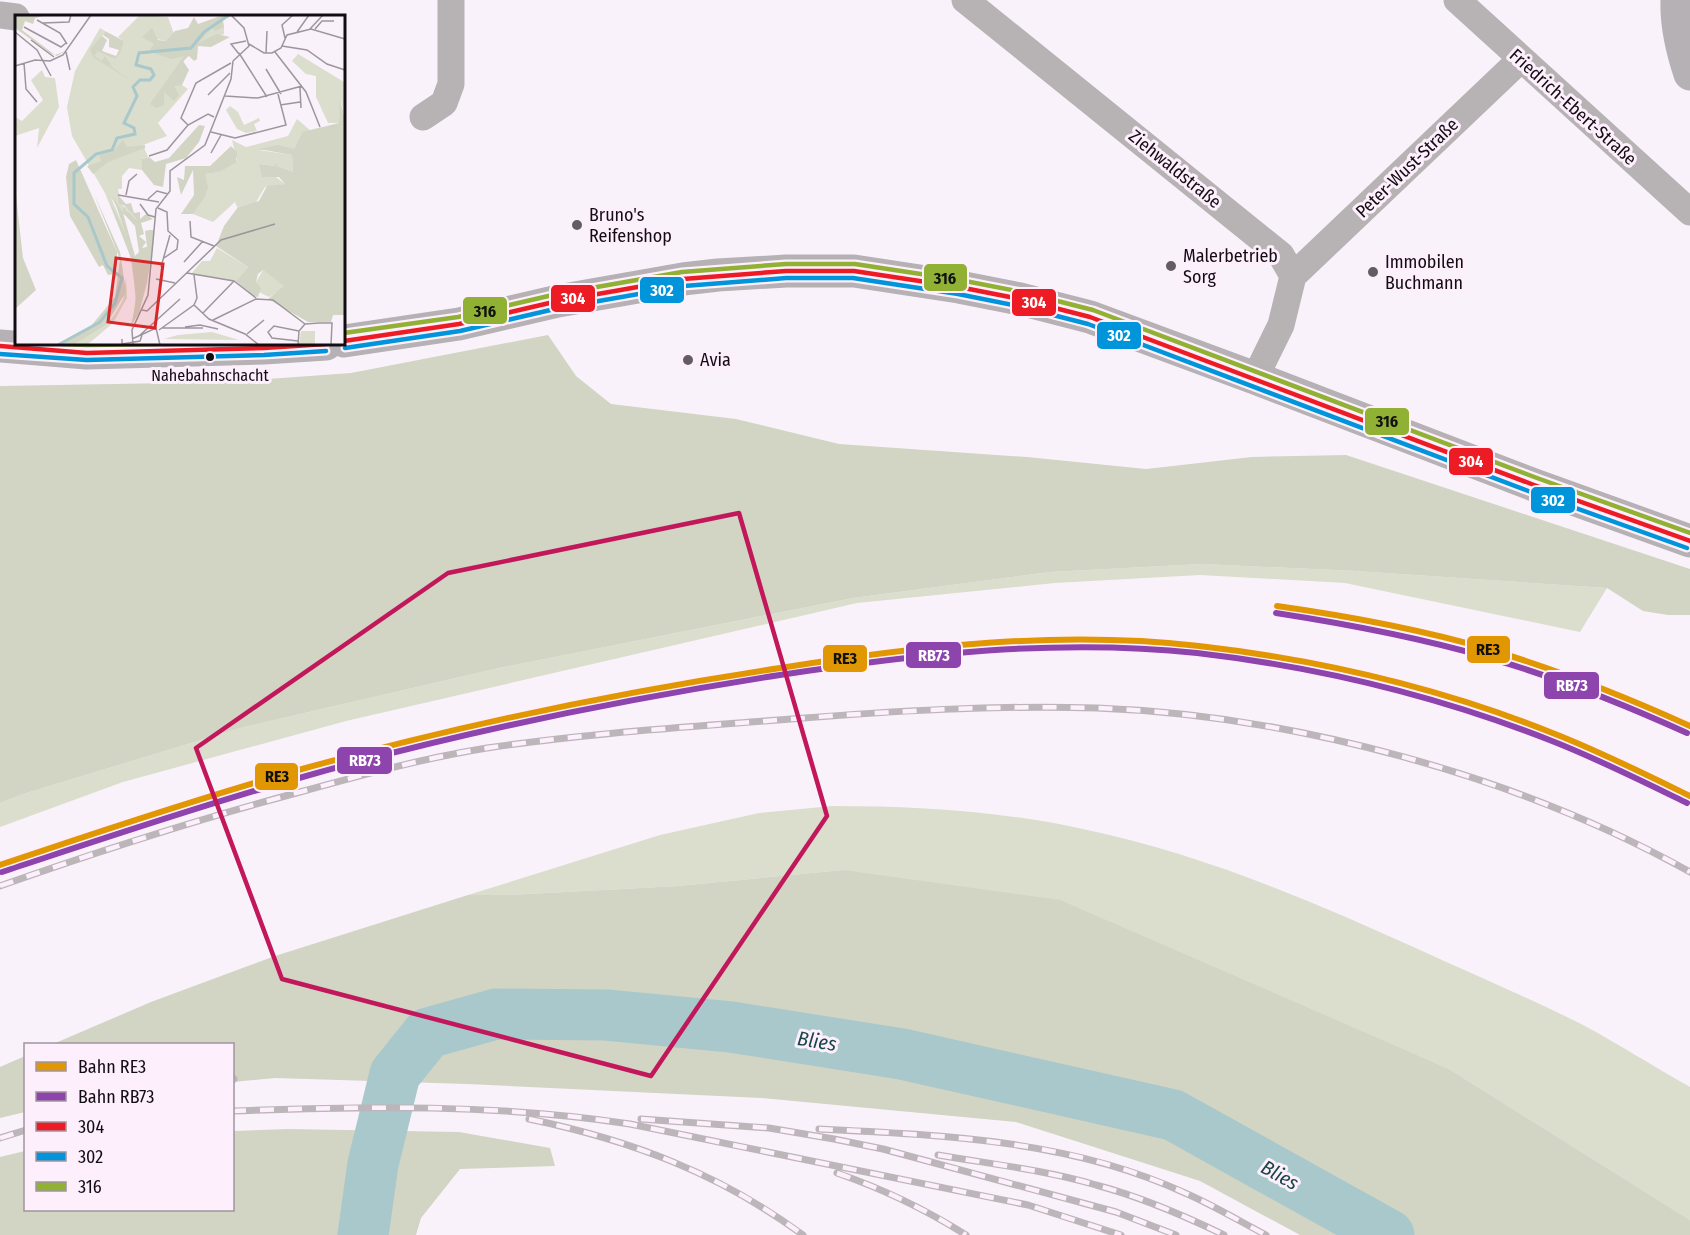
<svg xmlns="http://www.w3.org/2000/svg" width="1690" height="1235" viewBox="0 0 1690 1235" font-family="'Fira Sans Condensed',sans-serif">
<style>
.green{fill:#dbddcd}
.forest{fill:#d2d4c4}
.lines{fill:none;stroke-linecap:round;stroke-linejoin:round}
.river{stroke:#a8c8cb;stroke-width:51}
.street{stroke:#b7b2b4;stroke-width:27}
.secondary{stroke:#b6b1b4;stroke-width:33}
.rail-casing{stroke:#bcb6ba;stroke-width:7}
.rail{stroke:#feeffd;stroke-width:4.5;stroke-dasharray:14;stroke-linecap:butt}
.bus-1-casing{stroke:#feeffd;stroke-width:9}
.bus-2-casing{stroke:#feeffd;stroke-width:9}
.bus-3-casing{stroke:#feeffd;stroke-width:9}
.bus-1{stroke:#ed1c24;stroke-width:4.5}
.bus-2{stroke:#0095da;stroke-width:4.5}
.bus-3{stroke:#90b133;stroke-width:4.5}
.rail-1-casing{stroke:#feeffd;stroke-width:10}
.rail-2-casing{stroke:#feeffd;stroke-width:10}
.rail-1{stroke:#e09702;stroke-width:6}
.rail-2{stroke:#8e44ad;stroke-width:6}
.marked{fill:none;stroke:#c2185b;stroke-width:4.5;stroke-linejoin:round}
.poi-dot{fill:#635d63;stroke:#feeffd;stroke-width:2}
.bus-dot{fill:#120d12;stroke:#feeffd;stroke-width:2}
.labels{text-anchor:middle;dominant-baseline:central;stroke-width:6;stroke-linejoin:round;paint-order:stroke}
.bus-label{font-size:16px;fill:#120d12;stroke:#feeffd}
.street-label{font-size:18px;fill:#120d12;stroke:#feeffd}
.poi-label{font-size:18px;fill:#120d12;stroke:#feeffd;text-anchor:start}
.water-label{font-size:20px;font-style:italic;fill:#184646;stroke:#feeffd}
.inset-river{fill:none;stroke:#a8c8cb;stroke-width:3}
.inset-road{fill:none;stroke:#9d969d;stroke-width:1.5}
.view{fill:#d62828;fill-opacity:0.15;stroke:#d62828;stroke-width:3}
.inset-edge{fill:none;stroke:#120d12;stroke-width:3}
.line-badge{stroke:#feeffd;stroke-width:2}
.badge-label{font-size:16px;text-anchor:middle;font-weight:bold;fill:#fff}
.pale-badge-label{font-size:16px;text-anchor:middle;font-weight:bold;fill:#111}
</style>
<rect width="100%" height="100%" fill="#faf2fa"/>
<path class="green" d="M1202,564L1356,571L1607,588L1580,632L1345,583L1200,575L1055,583L857,603L346,721L123,782L0,827V803L23,794L244,727L499,668L853,598L1050,572Z
M832,806C916,806 1001,811 1083,829C1202,854 1310,900 1420,950C1474,975 1530,998 1583,1025C1619,1044 1654,1067 1690,1087V1220L1449,1069L1274,994L843,870L678,886L509,895H468L660,835L759,813Z"/>
<path class="forest" d="M548,335L576,376L611,404L736,419L839,444L1027,457L1146,469L1252,457L1346,455L1690,569V615H1668L1643,611L1607,588L1356,571L1202,564L1050,572L853,598L499,668L244,727L23,794L0,803V386L228,382L351,373Z
M843,870L1060,900L1449,1069L1690,1220V1235H1300L1200,1181L1016,1122L761,1098L467,1084L275,1078L233,1082L232,1044H53L151,1002L275,956L468,895H509L678,886Z
M25,1056V1112L0,1118V1067Z
M288,1129L459,1132L550,1148L555,1166L460,1169L421,1218L416,1235H0V1157L25,1151L26,1210H232L233,1131Z"/>
<g class="lines">
<path class="river" d="M363,1235L373,1164L395,1074L428,1033L496,1014L606,1015L731,1027L902,1054L1173,1115L1389,1235"/>
<path class="street" d="M965,0L1281,255L1293,276L1281,325L1255,378
M1457,0L1690,212
M0,15L16,17
M423,117L444,103L451,84V0
M1293,276L1521,59"/>
<path class="secondary" d="M1677,0C1676,26 1682,50 1690,74
M344,341L459,324L558,301L683,279L718,275L786,271H854L959,287L1020,299L1090,317L1255,378L1534,485L1690,541
M0,346L87,353L264,348L326,344"/>
<g class="rail-casing">
<path id="rail" d="M0,886C99,851 199,819 300,792C362,775 424,758 487,748C588,733 690,727 791,719C893,711 995,705 1097,708C1292,715 1519,776 1690,872
M232,1080L234,1079
M232,1111C365,1106 499,1104 630,1124L1028,1205L1121,1235
M529,1119C630,1140 719,1173 803,1235
M641,1119L769,1128L834,1139L883,1149L1116,1212L1176,1235
M819,1129C942,1135 1071,1140 1185,1193C1213,1205 1239,1221 1266,1235
M0,1138L26,1130
M938,1155C991,1164 1045,1170 1096,1185C1141,1197 1183,1215 1224,1235
M837,1173C883,1189 925,1209 966,1235"/>
</g>
<use href="#rail" class="rail"/>
<g class="bus-1-casing">
<path id="bus-1" d="M344,341L459,324L558,301L683,279L786,271H854L959,287L1020,299L1090,317L1534,485L1690,541
M0,346L87,353L264,348L326,344"/>
</g>
<g class="bus-2-casing">
<path id="bus-2" d="M345,348L460,331L559,308L684,286L786,278H853L958,294L1018,306L1088,324L1531,492L1687,548
M0,354L87,360L264,355L326,351"/>
</g>
<g class="bus-3-casing">
<path id="bus-3" d="M344,333L458,317L557,294L682,272L786,264H855L960,280L1022,292L1093,310L1537,478L1690,533
M62,344L87,345L158,344"/>
</g>
<use href="#bus-1" class="bus-1"/>
<use href="#bus-2" class="bus-2"/>
<use href="#bus-3" class="bus-3"/>
<g class="rail-1-casing">
<path id="rail-1" d="M1277,606C1348,616 1419,629 1488,649C1558,670 1624,696 1690,726
M0,865C94,833 188,802 284,774C447,728 613,693 780,668C918,646 1059,630 1199,646C1321,660 1441,688 1555,734C1601,752 1645,774 1690,796"/>
</g>
<g class="rail-2-casing">
<path id="rail-2" d="M1276,613C1347,624 1417,637 1486,657C1555,677 1621,703 1687,733
M2,872C96,841 190,809 285,782C447,735 613,701 780,675C918,654 1057,638 1197,653C1318,667 1438,696 1552,741C1598,759 1642,781 1687,803"/>
</g>
<use href="#rail-1" class="rail-1"/>
<use href="#rail-2" class="rail-2"/>
</g>
<path class="marked" d="M739,513L827,816L651,1076L282,979L196,748L448,573Z"/>
<g class="poi-dot">
<circle cx="577" cy="225" r="6"/>
<circle cx="1171" cy="266" r="6"/>
<circle cx="1373" cy="272" r="6"/>
<circle cx="688" cy="360" r="6"/>
</g>
<circle class="bus-dot" cx="210" cy="357" r="5"/>
<g class="labels">
<g class="bus-label">
<text x="210" y="375">Nahebahnschacht</text>
</g>
<g class="street-label">
<text transform="translate(1573 107) rotate(42)">Friedrich-Ebert-Straße</text>
<text transform="translate(1407 168) rotate(-44)">Peter-Wust-Straße</text>
<text transform="translate(1175 169) rotate(39)">Ziehwaldstraße</text>
</g>
<g class="poi-label">
<text x="589" y="215">Bruno's<tspan x="589" dy="21">Reifenshop</tspan></text>
<text x="1183" y="256">Malerbetrieb<tspan x="1183" dy="21">Sorg</tspan></text>
<text x="1385" y="262">Immobilen<tspan x="1385" dy="21">Buchmann</tspan></text>
<text x="700" y="360">Avia</text>
</g>
<g class="water-label">
<text transform="translate(817 1041) rotate(9)">Blies</text>
<text transform="translate(1280 1175) rotate(29)">Blies</text>
</g>
</g>
<g transform="translate(15 15)">
<rect width="330" height="330" fill="#faf2fa"/>
<path d="M125,0L153,2L159,19L151,26L142,24L144,28L197,13L209,12V19L184,28L168,47L167,70L173,74L143,108L152,121L128,130L133,142L127,144V155L114,153L107,161V174H103L106,190L112,193L126,212L111,194L108,200L96,183L115,226L111,222L117,246L120,265L121,278V292L118,307L121,278L115,240L90,178L57,121L52,92L60,56L85,13L90,16L82,31L78,30L100,44L109,26L103,22ZM283,39L329,67L330,104L326,86L324,108H313L301,82V61L291,59L277,46ZM27,55L30,62L40,63L44,92L22,133L24,113L0,121V102L7,106L28,85L16,65ZM215,91L223,97L229,110L244,103L245,106L239,109L242,116L231,118L222,114L211,95ZM282,104L296,116L287,117L279,134L244,135L277,140L278,157L262,151L261,142L260,151L244,149L270,169L250,172L241,187L222,192L220,187L198,207L178,199L189,184L190,159L205,157L222,145L217,125L231,132L273,121ZM202,233L233,252L221,266L176,259L187,246H195ZM248,255L269,270L270,272L254,282L244,277L241,267ZM111,262L112,283L98,308L72,330H59L91,310L100,299L108,285ZM286,316H300V330H284ZM197,317L224,325L149,324L163,320Z" fill="#dbddcd"/>
<path d="M0,0H33L20,3L18,9L10,6L7,15L40,40L50,36L42,41L35,38L0,13ZM208,0L216,1L208,5L209,12L200,16L197,13L183,28L202,19L215,22L196,32L183,31L182,44L179,46L174,41L168,46L174,55L167,70L159,71L164,80L159,86L149,77V90L141,93L135,89L169,41L157,44L141,39L135,35L139,29L127,22L137,13L143,25L151,26L160,16L173,13L179,2L183,9ZM90,16L109,26L105,38L100,44L83,36L79,41L87,46L90,41L98,53L118,67L78,42L75,34L87,21L92,25L87,36L101,41L104,35L94,32V24L88,20ZM325,85L330,104V300H318L316,307H293L253,284L269,271L248,255L243,259L241,267L246,273L243,282L239,281L221,266L233,252L201,231L209,211L223,192L244,186L252,171L270,169L264,162H247L244,149L260,151L261,142L262,151L278,157L277,140L244,134L263,130L279,134L287,117L324,108ZM184,110L190,111L184,127L171,143L151,149L148,172L139,170L127,155V144L134,142L140,147L154,143ZM108,125L112,132L130,130V133L93,147L78,159L72,151L86,146L84,140L97,137ZM216,131L222,137L221,147L205,157L190,159L193,172L189,184L178,199H166L179,180L178,155L166,180L162,162L169,165L170,151H195ZM61,145L102,237L101,264L99,259L93,260L88,250L84,252L55,201L51,162L54,149ZM0,172L8,243L21,275L0,294ZM79,179L105,237L111,277L91,310L59,330H40L76,311L100,282L105,244ZM103,180L111,189L116,188L119,198L125,197V204L131,199L138,204L126,208L129,219L124,221L131,227L127,233L132,232L130,216L134,215H139L138,230L132,268L124,298L116,311L121,286L117,246L94,185L112,222L98,182L108,198L120,241L124,237L120,211L108,198V192L122,205L110,191L104,189Z" fill="#d2d4c4"/>
<path class="inset-river" d="M43,330L85,307L100,288L107,263L92,251L73,202L59,189V158L81,139L97,135L102,123L120,119L119,113L109,108L122,81L118,72L125,65H135L139,60L136,54L121,50L124,38L176,33L189,17L214,0"/>
<path class="inset-road" d="M22,5L45,18L52,29M28,8L54,7L56,0M9,12L46,32L51,28M300,14L307,6H319M294,15L308,0M0,17L22,35L36,61M282,17L294,0M270,23L267,10L278,0M16,25L39,42M234,29L249,38H257L266,33L272,20L296,14L330,24M267,31L292,35L312,49L330,55M51,37L55,55M260,37L291,77L305,112M224,38L252,82M251,38L252,16M224,39L216,29L231,26M9,48L11,74L22,87M0,51L20,45L35,46L48,40L76,0M251,54L266,79M285,73L286,93M193,80L215,58M210,81L243,83L287,71M265,90L285,87M173,110L166,103L181,68L216,48M196,117L220,123L271,110L263,79M196,138L206,120M134,141L152,135L173,110L193,99L199,102M103,180L144,187M111,180L114,166L122,159M133,184L142,176L153,179M125,189L133,200L140,202M143,193L152,197L153,216L163,225L162,234L149,243M175,206L176,222L199,231M169,247L188,226M146,252L155,220M172,258L219,266L241,283M179,260L182,283L179,290M141,264L160,268M127,295L132,296L206,225L260,209M188,298L219,266M198,305L241,284L258,285L290,309M170,312L185,310L203,314M147,313H188M144,315L179,290L194,304L230,319L244,330M232,319L249,305M124,321L165,284M107,324V329L125,326L127,320M117,324L141,313L145,330M283,326L257,323L253,317L259,311L284,316M118,330L117,315L133,280L141,194L155,176V156L190,130L216,64L218,46L234,31L229,13L216,0M283,330L284,316L290,309L304,308H317L316,330"/>
<path class="view" d="M101,243L148,249L140,313L93,307Z"/>
<rect width="330" height="330" class="inset-edge"/>
</g>
<g class="line-badge">
<rect x="923" y="263" width="45" height="29" rx="6" fill="#90b133"/>
<rect x="639" y="276" width="46" height="28" rx="6" fill="#0095da"/>
<rect x="550" y="284" width="46" height="29" rx="6" fill="#ed1c24"/>
<rect x="1011" y="288" width="46" height="29" rx="6" fill="#ed1c24"/>
<rect x="462" y="296" width="46" height="29" rx="6" fill="#90b133"/>
<rect x="1096" y="321" width="46" height="29" rx="6" fill="#0095da"/>
<rect x="1364" y="407" width="46" height="29" rx="6" fill="#90b133"/>
<rect x="1448" y="447" width="46" height="29" rx="6" fill="#ed1c24"/>
<rect x="1530" y="486" width="46" height="28" rx="6" fill="#0095da"/>
<rect x="1466" y="635" width="45" height="29" rx="6" fill="#e09702"/>
<rect x="905" y="641" width="57" height="28" rx="6" fill="#8e44ad"/>
<rect x="822" y="644" width="46" height="29" rx="6" fill="#e09702"/>
<rect x="1543" y="671" width="57" height="29" rx="6" fill="#8e44ad"/>
<rect x="336" y="746" width="57" height="29" rx="6" fill="#8e44ad"/>
<rect x="254" y="762" width="45" height="29" rx="6" fill="#e09702"/>
</g>
<g class="badge-label">
<text x="662" y="296">302</text>
<text x="573" y="304">304</text>
<text x="1034" y="308">304</text>
<text x="1119" y="341">302</text>
<text x="1471" y="467">304</text>
<text x="1553" y="506">302</text>
<text x="934" y="661">RB73</text>
<text x="1572" y="691">RB73</text>
<text x="365" y="766">RB73</text>
</g>
<g class="pale-badge-label">
<text x="945" y="284">316</text>
<text x="485" y="317">316</text>
<text x="1387" y="427">316</text>
<text x="1488" y="655">RE3</text>
<text x="845" y="664">RE3</text>
<text x="277" y="782">RE3</text>
</g>
<rect x="24" y="1043" width="210" height="168" fill="#feeffd" stroke="#a0959f" stroke-width="1.5"/>
<rect x="36" y="1062" width="30" height="9" fill="#e09702" stroke="#a0959f" stroke-width="1.5"/>
<text x="78" y="1073" font-size="18" fill="#120d12">Bahn RE3</text>
<rect x="36" y="1092" width="30" height="9" fill="#8e44ad" stroke="#a0959f" stroke-width="1.5"/>
<text x="78" y="1103" font-size="18" fill="#120d12">Bahn RB73</text>
<rect x="36" y="1122" width="30" height="9" fill="#ed1c24" stroke="#a0959f" stroke-width="1.5"/>
<text x="78" y="1133" font-size="18" fill="#120d12">304</text>
<rect x="36" y="1152" width="30" height="9" fill="#0095da" stroke="#a0959f" stroke-width="1.5"/>
<text x="78" y="1163" font-size="18" fill="#120d12">302</text>
<rect x="36" y="1182" width="30" height="9" fill="#90b133" stroke="#a0959f" stroke-width="1.5"/>
<text x="78" y="1193" font-size="18" fill="#120d12">316</text>
</svg>
